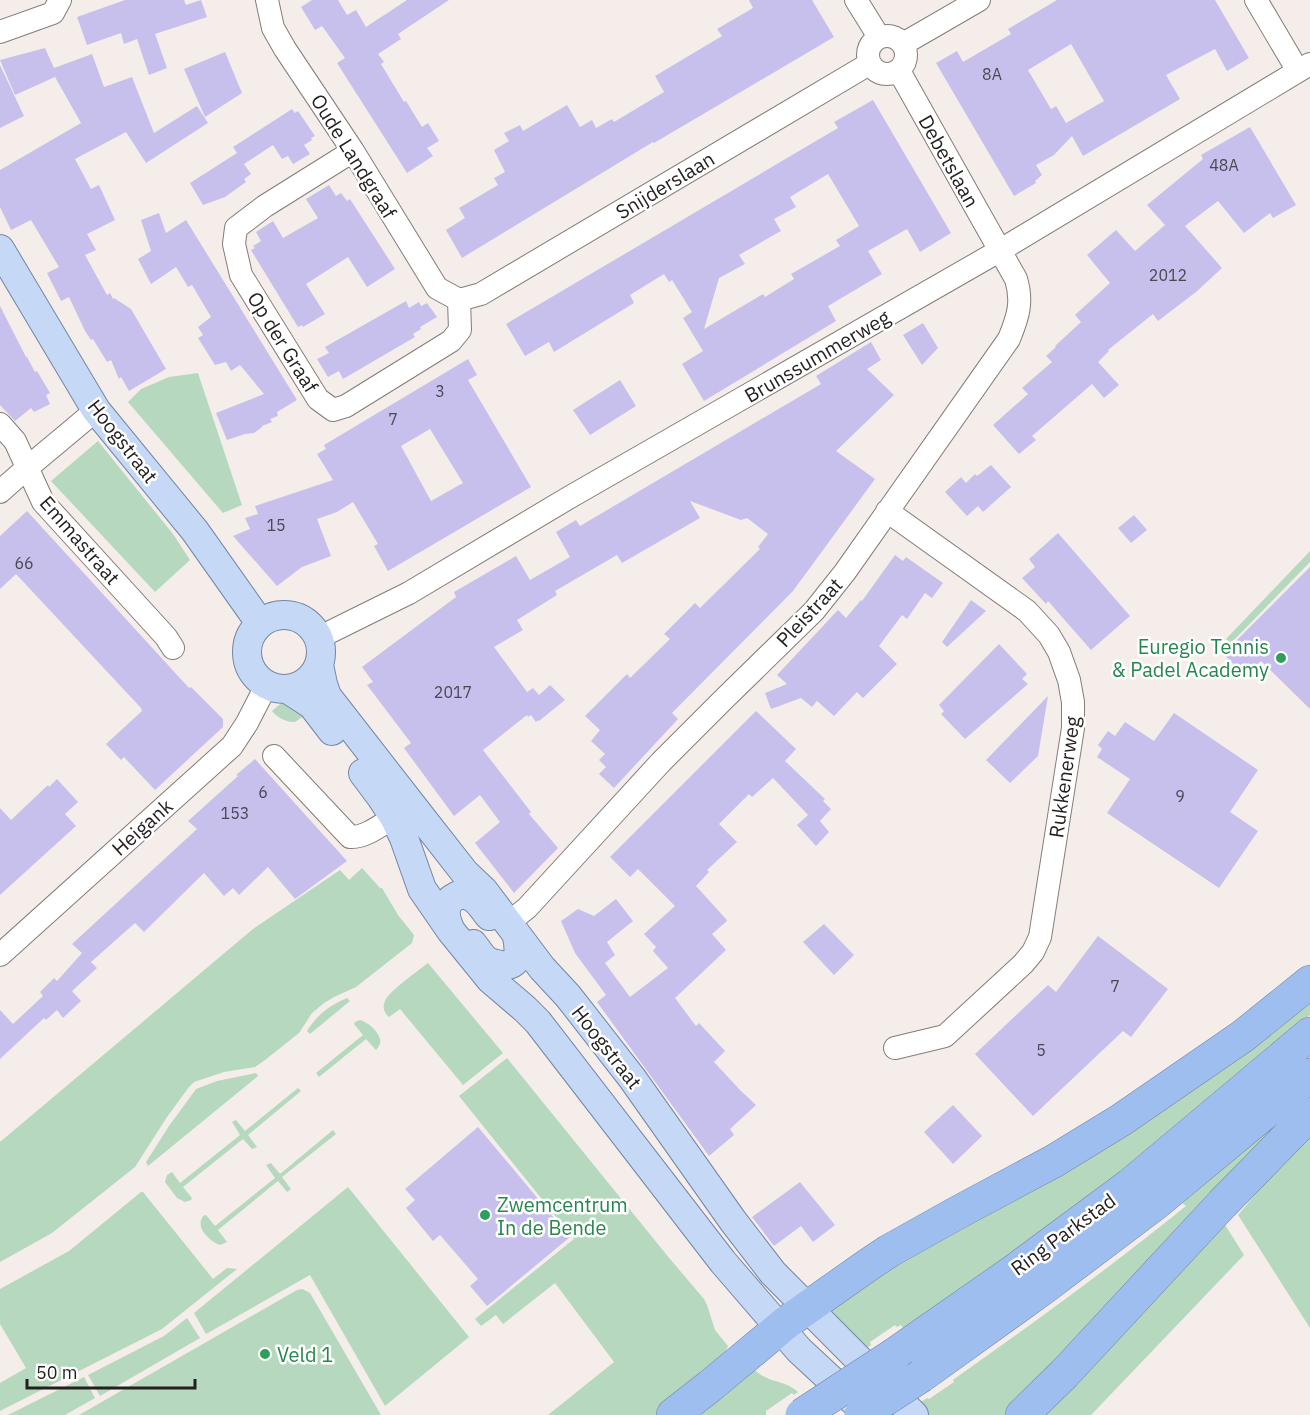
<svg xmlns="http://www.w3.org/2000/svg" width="1310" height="1415" viewBox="0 0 1310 1415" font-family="'IBM Plex Sans',sans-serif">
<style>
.green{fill:#b6d8be}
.building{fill:#c8c0ec;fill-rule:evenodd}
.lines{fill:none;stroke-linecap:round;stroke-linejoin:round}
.minor-casing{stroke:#837c79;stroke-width:24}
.major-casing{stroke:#7386a6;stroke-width:30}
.highway-casing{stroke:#7386a6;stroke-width:34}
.minor{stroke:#fff;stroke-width:22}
.major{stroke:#c5d8f6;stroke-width:28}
.highway{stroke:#9fbef0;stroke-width:33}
.highway-bridge-casing{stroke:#7386a6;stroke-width:34;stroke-linecap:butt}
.highway-bridge{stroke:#9fbef0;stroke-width:33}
.leisure-dot{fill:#2e9e5b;stroke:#fff;stroke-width:2}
.labels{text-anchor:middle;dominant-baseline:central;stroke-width:5;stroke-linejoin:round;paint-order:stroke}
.number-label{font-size:16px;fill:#4c4752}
.street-label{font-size:20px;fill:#221f1e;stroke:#fff}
.leisure-label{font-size:20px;fill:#27864d;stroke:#fff;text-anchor:start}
</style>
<rect width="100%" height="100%" fill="#f5ede9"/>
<path class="green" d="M198,373L242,505L223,513L128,402L141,389L169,377Z
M98,441L173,534L190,560L155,592L51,481Z
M1310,551V562L1231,643L1226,639Z
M283,702L308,713L295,722C288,723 276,717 272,711L279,705Z
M362,868L380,888H382L398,915L414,935L412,943L356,987L334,997L324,1003L312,1013L299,1033L265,1060L255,1067L224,1072L194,1082L189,1087L167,1117L135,1167L52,1233L0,1262V1142L253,929L340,870L349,880Z
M428,963L503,1053L463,1085L400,1009L389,1017C384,1013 382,1007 385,1001C389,991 419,970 428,963Z
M1310,991V1015L1261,1058L1146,1154L905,1331L901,1325L897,1327L895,1325L870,1342L871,1345L862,1351L823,1314Z
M347,998L350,1001L310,1034L307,1031C317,1015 330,1005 347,998Z
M360,1020C368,1022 378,1031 380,1039C381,1044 379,1046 376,1050L375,1049L366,1039L319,1077L316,1073L363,1035L354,1024L355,1022Z
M507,1058L670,1259L704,1299L707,1305L715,1330L728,1346L725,1352L729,1355L663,1415H548L614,1362L555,1283L503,1324L496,1315L481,1326L475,1319L574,1239L459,1096Z
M256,1073L258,1076L148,1166L146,1162L169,1126L196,1089L217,1081Z
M298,1088L301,1091L248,1135L257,1147L252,1149L243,1139L183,1187L192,1198L191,1200L185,1202L177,1198L165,1182L167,1175L172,1172L180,1183L240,1135L232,1122L236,1120L245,1131Z
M1310,1093V1102L1011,1415H927L917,1404L927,1398L929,1399L954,1382L953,1380L957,1377C1035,1322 1112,1266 1186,1206L1180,1201Z
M333,1130L336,1134L282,1177L291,1189L287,1192L278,1181L218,1230L227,1242L220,1245C213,1243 203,1234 201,1227C200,1222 201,1220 203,1216L206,1215L215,1226L275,1178L266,1165L271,1163L280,1174Z
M1310,1130V1328L1238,1215Z
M348,1187L469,1337L385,1406L310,1275L206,1334L194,1313Z
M141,1192H143L213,1279L227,1268L237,1269L162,1329L0,1411V1383L26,1368L0,1324V1289L69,1251Z
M1222,1220L1244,1255L1091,1415H1032Z
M302,1289L310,1293L381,1415H79L297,1290Z
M187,1318L200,1338L100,1396L88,1375L164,1336Z
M754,1369C768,1384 784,1379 798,1392L794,1395L792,1393L766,1411V1415H685Z
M84,1377L95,1398L65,1415H8Z"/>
<path class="building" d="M125,0H184L186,5L201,0L207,17L155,34L167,68L149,75L137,39L124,44L121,33L87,45L77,17Z
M312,0H338L347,15L356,10L366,27L407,0H449L398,34L401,39L378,54L384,62L381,64L404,102L406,101L422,127L428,123L439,141L427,148L433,156L407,173L337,63L345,58L322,26L315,30L301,7Z
M749,0H812L834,37L654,143L653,142L462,258L446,230L465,218L459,208L498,185L494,178L505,172L494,150L509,141L504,133L520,125L523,131L567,105L580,127L592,120L596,128L612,119L614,122L664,92L655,76L722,36L717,29L753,8Z
M1057,0H1215L1249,58L1227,71L1215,49L1166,75L1180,99L1083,156L1072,136L1054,155L1036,165L1042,175L1035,181L1036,183L1014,196L936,63L957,51L963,62L1011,34L1008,29ZM1071,44L1104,101L1066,123L1056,106L1051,109L1028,70Z
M45,48L54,68L92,54L104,87L132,77L154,133L197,106L208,123L146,163L126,132L75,159L91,189L99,185L115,220L87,234L96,250L85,255L107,295L110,293L113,299L114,298L131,309L166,369L129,391L121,377L119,379L111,360L107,362L93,339L91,340L85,331L69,297L61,301L47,273L59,267L31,220L11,230L0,207V170L81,123L55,77L15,95L0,60Z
M225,52L242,93L205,117L184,69Z
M0,65L24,116L0,128Z
M873,100L951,233L920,252L907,229L868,251L882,274L828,306L836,321L704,401L682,364L703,351L683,318L692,312L672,280L669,282L664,274L630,295L634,303L554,352L549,342L525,356L506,324L838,128L834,122ZM828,174L859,226L836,240L840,246L791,274L794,279L765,297L763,294L704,329L719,278L745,264L739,255L781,231L774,219L796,207L790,197Z
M292,109L295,113L298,111L315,136L311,138L312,140L304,145L310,154L293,164L288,156L282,159L273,145L244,164L251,174L244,179L246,182L225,197L203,205L190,183L237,153L233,147Z
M1250,127L1296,205L1273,218L1270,213L1244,233L1218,201L1185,226L1222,268L1196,292L1158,321L1153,314L1108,350L1109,351L1098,362L1119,385L1104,398L1092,384L1032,436L1036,440L1019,454L993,425L1028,394L1022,388L1052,362L1046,356L1056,347L1055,346L1081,322L1075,315L1110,283L1087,255L1116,230L1135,251L1165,225L1147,205L1203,159L1201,155Z
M329,185L336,196L341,193L347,201L350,199L395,269L367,287L348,257L306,284L325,314L303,327L302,325L298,327L251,250L255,248L253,246L261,241L256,232L273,221L283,238L318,218L306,199Z
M159,213L166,233L186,220L297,400L277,412L278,416L270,419L272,422L262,426V427L254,433L245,434L227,440L216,413L264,394L240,365L231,371L226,362L215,365L198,338L203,335L198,327L211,317L192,285L188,287L176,267L151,284L138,259L151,251L141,220Z
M406,301L409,308L419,302L421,306L427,303L437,317L420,327L421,329L413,334L415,337L343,379L339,371L328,377L317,359L329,353L325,347Z
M0,306L26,357H27L35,372L37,371L50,393L46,395L50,404L34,412L31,408L15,421L0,405Z
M923,323L938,348L922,365L903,335Z
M871,342L881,360L867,369L894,395L836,451L875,479L793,591L672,713L678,719L614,788L599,774L606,767L599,760L605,754L591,741L600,730L585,716L627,674L630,678L670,639L664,634L695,603L700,608L760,549L758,547L768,534L747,518L741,520L690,501L700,518L622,563L617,555L555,591L557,595L517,620L523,630L494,647L527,692L533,688L539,695L550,685L565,700L539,721L538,720L536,722L531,715L528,717L527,715L483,750L531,812L529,814L558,848L514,893L475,843L500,822L480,795L454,816L404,748L411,743L367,685L373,682L362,667L456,597L454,592L516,556L530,580L570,557L556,532L576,520L580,526L821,384L816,376Z
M468,359L477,375L468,380L531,487L388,571L374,546L378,544L353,502L337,512L317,519L331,556L302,567L277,586L233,536L250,529L245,518L258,514L255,506L333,480L317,454L326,449L324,445ZM430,429L463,483L431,501L401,446Z
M620,380L636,406L590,435L573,410Z
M991,465L1011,487L983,512L978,506L967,516L945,492L961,477L966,483L975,474L977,476Z
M27,511L189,688L191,687L223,719V727L155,790L124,757L121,760L106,744L142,711L141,708L16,574L0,589V536Z
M1134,515L1147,530L1131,543L1118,528Z
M1058,533L1130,616L1091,650L1048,601L1046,604L1022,578L1035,567L1029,559Z
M895,555L903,561L906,557L943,583L932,598L925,593L907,619L902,615L879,646L897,664L863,698L857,692L834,716L817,701L812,707L801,698L771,709L765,693L787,684L777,675L838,610L846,618L861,600L862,601Z
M1310,567V709L1261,661L1246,676L1223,654Z
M971,600L986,611L947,647L942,642Z
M999,644L1027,674L1022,679L1028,684L965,739L941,714L944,711L939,705Z
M1048,696L1038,756L1010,783L986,760Z
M756,711L796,749L785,761L825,799L823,801L831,809L820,821L829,832L816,846L797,825L808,815L773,778L752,797L749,794L719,824L737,842L707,870L709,872L696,886L726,919L727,921L712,934L726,950L675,998L696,1026L699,1023L725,1051L714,1062L740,1090L756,1105L730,1129L734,1135L709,1156L597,1002L606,995L575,953L561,921L578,909L594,916L616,899L633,921L607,942L615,955L605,963L630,997L668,968L653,951L656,947L644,934L675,906L638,869L630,877L610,857Z
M1174,713L1258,770L1230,812L1258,831L1219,888L1107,813L1130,779L1097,757L1102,749L1098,745L1108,731L1115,736L1125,722L1154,741Z
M255,759L347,861L295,899L268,867L239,895L233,888L224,896L204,873L144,932L135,923L91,962L97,968L72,991L81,1001L63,1018L57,1010L46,1020L44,1018L0,1059V1010L13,1024L43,996L40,992L54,978L57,981L82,953L72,944L197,829L188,821L238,776L236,775Z
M57,779L78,802L65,814L76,826L0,895V808L11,820L48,785L49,787Z
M824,924L854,955L834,975L803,942Z
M1098,936L1168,989L1131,1037L1123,1031L1033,1116L975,1054L1048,985L1056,992Z
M953,1105L982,1136L953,1164L924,1132Z
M478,1127L570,1237L487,1306L470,1286L478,1279L440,1235L433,1241L406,1208L415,1200L405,1189Z
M800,1182L835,1225L813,1242L801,1226L774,1246L752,1217Z"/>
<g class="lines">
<g class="minor-casing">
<path id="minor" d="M267,0L273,28L285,49L353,151L437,288L459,300
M856,0L879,37
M1256,0L1298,71
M0,32L53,13L60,0
M868 55a19 19 0 1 1 38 0a19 19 0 1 1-38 0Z
M903,44L979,0
M353,151L265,206L236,228L234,244L241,275L318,399L333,410L346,406L451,341L460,330L459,300
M459,300L481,294L869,64
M0,424L15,441L43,502L166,637L173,648
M0,492C31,463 64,438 96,410
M887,511L1027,611L1049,635L1059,652L1069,680L1073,702V728L1040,937L1033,952L1023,964L945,1036L895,1048
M318,638L409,593L570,497L999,251L1310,64
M274,756L350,837C365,838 381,825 394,817
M507,924L527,908L661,762L726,697L814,611L845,572L1009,339C1018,317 1023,302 1016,279L899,71
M0,955L232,746L247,723L266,686"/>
</g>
<g class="major-casing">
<path id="major" d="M0,249L96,410L195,531L260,623
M247 652a37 37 0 1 1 74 0a37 37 0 1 1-74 0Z
M319,665L323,684L327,696L411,804L465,873L484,891L542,968L568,996L632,1078L733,1221L773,1273L914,1415
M289,690L312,705L332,731
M363,773L381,797L394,817L404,838L422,889L451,931L490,979L525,1009L538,1022L723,1262L799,1350L856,1403
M451,931C446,920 441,904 455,897C459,894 464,894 469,896C478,899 483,909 489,916
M473,944C477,949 481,956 486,960C490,963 496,964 501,965C520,967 520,952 517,937"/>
</g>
<g class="highway-casing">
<path id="highway" d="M895,1354L1014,1271L1130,1185L1310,1034
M921,1376L1042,1289L1156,1203L1310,1075
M673,1415L710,1386L787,1322L868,1265L889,1251L955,1214L1054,1161L1121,1120L1243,1036L1310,982
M1022,1415L1064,1374L1222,1204L1310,1114"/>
</g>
<use href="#minor" class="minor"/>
<use href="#major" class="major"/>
<use href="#highway" class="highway"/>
<g class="highway-bridge-casing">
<path id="highway-bridge" d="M802,1415L895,1354
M861,1415L921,1376"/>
</g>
<use href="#highway-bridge" class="highway-bridge"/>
</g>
<g class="leisure-dot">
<circle cx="1281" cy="658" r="6"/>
<circle cx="485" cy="1215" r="6"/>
<circle cx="265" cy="1354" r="6"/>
</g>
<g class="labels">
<g class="number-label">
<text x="992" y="74">8A</text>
<text x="1224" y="165">48A</text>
<text x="1168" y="275">2012</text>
<text x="440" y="391">3</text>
<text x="393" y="419">7</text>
<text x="276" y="525">15</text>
<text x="24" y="563">66</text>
<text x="453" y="692">2017</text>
<text x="263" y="792">6</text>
<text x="1180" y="796">9</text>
<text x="235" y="813">153</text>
<text x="1115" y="986">7</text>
<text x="1041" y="1050">5</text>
</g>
<g class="street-label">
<text transform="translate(354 156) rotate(58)">Oude Landgraaf</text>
<text transform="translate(949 161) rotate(61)">Debetslaan</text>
<text transform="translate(665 185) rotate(-31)">Snijderslaan</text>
<text transform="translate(283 342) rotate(58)">Op der Graaf</text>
<text transform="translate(817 356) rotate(-30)">Brunssummerweg</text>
<text transform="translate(123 441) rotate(52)">Hoogstraat</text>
<text transform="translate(80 540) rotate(49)">Emmastraat</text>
<text transform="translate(809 612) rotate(-47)">Pleistraat</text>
<text transform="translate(1064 777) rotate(-82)">Rukkenerweg</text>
<text transform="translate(142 827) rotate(-42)">Heigank</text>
<text transform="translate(607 1047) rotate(52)">Hoogstraat</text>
<text transform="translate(1063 1234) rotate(-36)">Ring Parkstad</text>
</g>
<g class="leisure-label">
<text x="1269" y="646" text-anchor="end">Euregio Tennis<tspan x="1269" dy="23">&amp; Padel Academy</tspan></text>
<text x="497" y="1204">Zwemcentrum<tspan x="497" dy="23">In de Bende</tspan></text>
<text x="277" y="1354">Veld 1</text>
</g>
</g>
<path d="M27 1379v9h168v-9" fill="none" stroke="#221f1e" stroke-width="3"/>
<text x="36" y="1379" font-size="18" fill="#221f1e" stroke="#ffffff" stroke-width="4.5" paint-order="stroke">50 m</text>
</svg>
